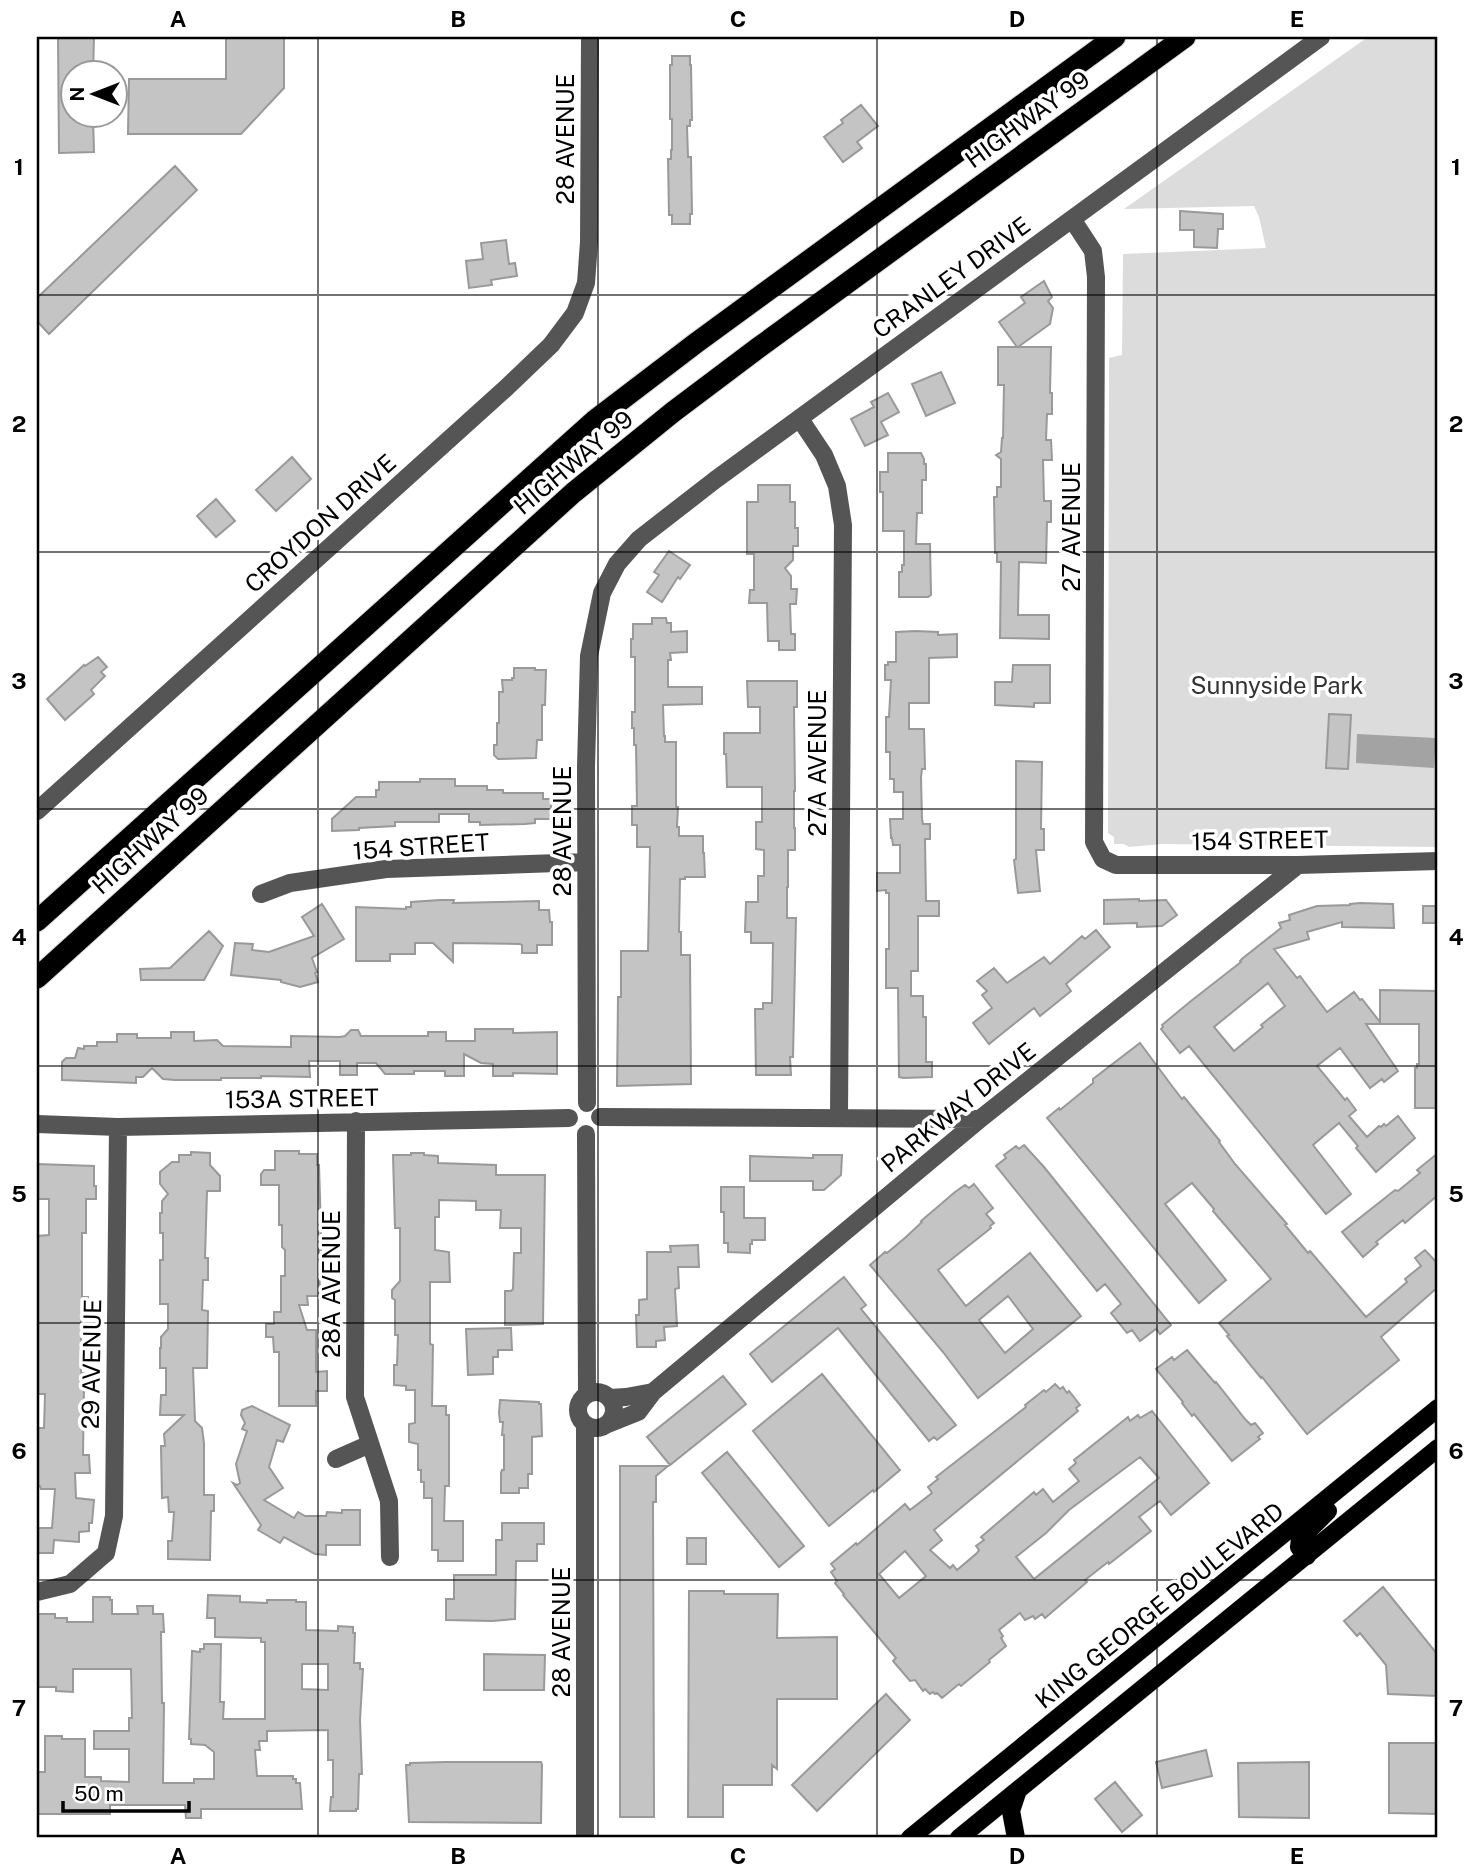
<svg xmlns="http://www.w3.org/2000/svg" width="1475" height="1875" viewBox="0 0 1475 1875" font-family="'Public Sans',sans-serif">
<style>
.green{fill:#dcdcdc}
.water{fill:#a3a3a3}
.building{fill:#c4c4c4;stroke:#999;stroke-width:2;fill-rule:evenodd}
.lines{fill:none;stroke-linecap:round;stroke-linejoin:round}
.major-casing{stroke:#dbdbdb;stroke-width:19}
.highway-casing{stroke:#dbdbdb;stroke-width:23}
.minor{stroke:#555;stroke-width:18}
.major{stroke:#000;stroke-width:18}
.highway{stroke:#000;stroke-width:21}
.grid{fill:none;stroke:#000;stroke-width:2;stroke-opacity:0.55}
.labels{text-anchor:middle;dominant-baseline:central;stroke-width:7;stroke-linejoin:round;paint-order:stroke}
.street-label{font-size:24px;fill:#000;stroke:#fff}
.park-label{font-size:24px;fill:#333;stroke:#fff}
.neatline{fill:none;stroke:#000;stroke-width:2.5}
.grid-label{font-size:23px;text-anchor:middle;font-weight:bold;fill:#000}
</style>
<rect width="100%" height="100%" fill="#fff"/>
<path class="green" d="M1368,37H1438V847L1162,844L1129,847L1124,844H1114V837L1108,833L1109,358L1122,355L1123,254L1266,248L1259,217L1254,206L1124,209Z"/>
<path class="water" d="M1357,734L1436,738L1434,768L1356,763Z"/>
<path class="building" d="M58,37H94L93,74H74V116H93L94,152L59,153Z
M226,37H284V88L241,134H128L129,79H226Z
M672,56H690V65H691L692,120H690V126H687L688,157H691L692,214H690V224H672V215H669L668,159H671V150H672V119H670V65H672Z
M861,105L878,126L857,142L862,148L843,162L824,137L843,123L841,120Z
M175,166L197,190L49,334L37,321V298Z
M1180,211L1223,214V229H1218L1217,248L1194,247V230H1180Z
M506,240L509,264L515,263L517,276L491,280L492,285L469,288L466,261L483,259L481,243Z
M1044,281L1052,297L1048,301L1053,308L1050,324L1018,347H1051L1050,393H1052V414H1047L1046,440H1051L1052,460H1043L1044,501H1051V522H1047L1046,563L1019,562L1018,615H1049V639L1000,638L1001,562H997V553H995L994,497H997V487H1001V459L996,455L1001,452L1002,438H1003L1004,385H998V347H1017L999,322L1025,303L1021,297Z
M941,372L955,403L926,416L912,384Z
M888,393L899,412L881,422L888,435L865,446L851,419L874,407L871,402Z
M888,453H921L924,459V464H926V480H922V513H917L916,544H930L931,595L928,597H899V572H902V565H904V531H883V492H880V472H888Z
M292,457L311,479L276,511L256,490Z
M758,485H790V502H795V528H798V546H793V560L785,568L791,576V589H797L796,604H790L791,634H795V650H779V641H768L767,603H749L750,590H754V554H747V502H758Z
M216,499L235,521L216,537L197,516Z
M669,551L690,565L680,579L678,577L662,602L647,592L659,575L654,572Z
M652,618H666L667,623H671V632L687,631V652L670,653L671,660H668V687H702V704L663,705L664,736H665V742H676V807H678L677,827H679V836H703V853H704L705,877H685V879H680L679,932H681V955H690L691,1084L617,1086L618,997H621V951H648L650,847H637V825H632V806H637L636,745H634V728H632V712H635V657H631V639H633V624H652Z
M916,631L938,632V635L957,634V657L929,658V703H909V729H924L925,769H922L921,777L922,819L923,824H930V839H925L926,901H939V916H918V971H911V996H923V1017H926V1062H932V1077L903,1078L899,1077L898,988H886V949H889V893H886V890L877,891V873H900V845H893L892,838H891L890,819H903V792H894V779H890V752H886V717H889L891,680H885V665H888V662H896V632Z
M98,657L107,667L101,672L105,676L91,690L94,694L65,720L47,699L84,665L85,666Z
M1013,665H1050V703H1034V707L995,705V682H1012Z
M514,668H535V670H546L545,705H542V740H537L536,758L498,759L494,755V745H497V723H499V692H503L502,680H512V678H514Z
M747,681H797V707H794L795,791H794V828H795V850H788V887H787V918H796L793,1057H790L791,1075H756L755,1009H763V1003H772L773,943H751V932H745L746,902H758V876H764V850L756,849V822H762V787H727L726,754H724V733H760V707H748Z
M1329,714L1351,715L1348,769L1326,768Z
M1016,761L1042,762L1041,829H1044V850H1036L1040,891L1018,893L1014,860L1016,859Z
M420,779H455V786H487V790H503V793H543V799H551V819H535V823L525,824L480,825V822H469V814H439V822H395V826L359,828V830L332,831V819L356,797H376V790H379V782H420Z
M1139,899V901L1166,900L1177,915L1162,926L1137,927V923L1104,924V900Z
M440,900H454L453,903L539,901V910H549L550,922H552V945H537V953H522V945L520,944L453,943V962L433,943H415V954H390V961H356V907L406,909V907H411V902Z
M1360,903L1393,904L1394,928L1342,927V922L1307,932L1309,939L1274,949L1297,978L1300,976L1327,1012L1354,992L1360,1000L1362,999L1380,1022V990L1437,991L1436,1002H1438V1018L1436,1019V1046H1438V1108H1415V1068H1417V1064H1419V1024H1366L1398,1071L1384,1082L1382,1079L1370,1088L1340,1048L1317,1066L1345,1100L1347,1098L1356,1110L1349,1116L1367,1137L1379,1126L1381,1127L1384,1124L1386,1126L1398,1116L1415,1138L1376,1172L1356,1148L1358,1146L1339,1123L1313,1145L1351,1194L1326,1214L1189,1046L1180,1053L1161,1029L1163,1027L1162,1025L1191,1001L1241,962L1240,961L1243,958L1281,928L1279,923L1290,920L1289,915L1317,906L1350,905V904ZM1268,983L1285,1006L1261,1025L1263,1027L1234,1051L1214,1027Z
M322,904L344,939L312,958L317,972L315,973L318,982L300,987L281,982V980L231,975L235,943L253,944L252,950L269,952L314,936L302,917Z
M1423,906H1438V923H1423Z
M1096,930L1110,947L1066,984L1071,991L1040,1016L1034,1008L989,1044L973,1023L992,1008L982,995L987,991L977,981L994,968L1007,983L1044,957L1050,964L1082,936L1085,939Z
M209,931L223,946L204,980H141L140,969L170,968Z
M475,1029H513V1033L557,1032V1074L513,1073V1076H493V1064L481,1063L464,1054V1076H445V1071H414V1074H385L376,1063H357V1075H340V1061H309L310,1077L261,1076V1078H221V1080H175L163,1079L152,1068L143,1077H136V1083L62,1080V1062L66,1058H75L78,1048L84,1049V1046H97V1042H117V1034H137V1038H171V1032H194V1041L217,1040L223,1046L291,1047V1036L340,1037L345,1036L351,1030H358L361,1036H428V1032H446V1041H475Z
M1140,1043L1172,1086L1182,1099L1184,1097L1220,1141L1219,1142L1235,1164L1287,1224L1285,1225L1308,1253L1310,1251L1366,1317L1407,1282L1405,1279L1421,1266L1415,1258L1425,1250L1438,1264V1287L1381,1337L1399,1360L1307,1434L1262,1377L1261,1378L1227,1336L1229,1335L1219,1323L1271,1279L1213,1211L1214,1209L1192,1183L1165,1204L1226,1280L1199,1303L1047,1118L1059,1108L1060,1110L1093,1083V1079Z
M1024,1145L1044,1167L1171,1325L1160,1334L1156,1329L1140,1341L1132,1330L1127,1333L1111,1313L1121,1304L1105,1284L1097,1291L996,1166L1006,1158L1004,1155L1016,1146L1019,1149Z
M275,1151H299V1154H317V1165H319L321,1231V1250H319L320,1296H307L308,1305H299L307,1330H316V1372L327,1371V1391H316V1406H279V1352H274L273,1337H266V1324H274V1312H281V1276H285V1250L282,1247V1225H279V1185H261V1174L264,1170H275Z
M191,1152L210,1153V1165L220,1176V1191H207L205,1258H208V1280H203L202,1310L208,1311L207,1368H193L195,1421L202,1428L204,1443V1495H214V1511H211L210,1560L168,1559V1541H172L174,1512H169L168,1497L162,1498L161,1446H165L164,1434L184,1415H160L161,1395H166V1368H160V1348H161V1337L168,1329V1304H160V1260H163V1233H160V1213H162V1201L168,1194L160,1184V1172L172,1162H179V1155H191Z
M411,1153H424V1155L438,1156V1163L496,1165V1175H545L543,1324L505,1325V1291H511L513,1289L514,1253H521V1228H500L501,1210H476V1201L439,1200V1217H435V1250L449,1252L450,1282H430V1344L433,1345L432,1406H446V1415H449V1486H445L444,1521H463V1561H438V1550H432V1498H424V1482H421V1470H418V1444L409,1442V1424L415,1423V1390H406V1386L394,1385V1365H397L398,1335H395V1300L392,1298V1290L400,1281V1228H395L393,1155H411Z
M1438,1153V1195L1405,1223L1403,1220L1376,1242L1378,1244L1363,1257L1342,1232L1395,1190L1398,1191L1420,1173L1417,1170Z
M813,1155H842L841,1175L824,1190H813V1181H750V1156L813,1158Z
M37,1164L94,1166V1186H96V1199H86V1233H82V1297H88L89,1315H81V1373H86V1389H84L83,1455H89L90,1473H75L76,1498L94,1500L92,1523H89V1531L79,1532V1542L54,1540L53,1553H37V1528H52L55,1489H41L40,1486H37V1428H44L45,1394H38L37,1386V1236L49,1235V1199H37Z
M974,1184L993,1208L986,1214L994,1223L990,1226L991,1228L938,1270L966,1306L1030,1253L1081,1316L978,1398L943,1352L870,1265L885,1252L887,1253L906,1237L922,1222L921,1221L955,1192L965,1185L969,1188ZM1008,1296L1033,1329L1005,1353L979,1320Z
M721,1187H744V1218H765V1240H752V1244H750V1253L728,1252V1243H724V1212H721Z
M698,1245L699,1267H678L679,1288L675,1289L677,1326L664,1327L665,1340L656,1341V1347H637L636,1315H639V1300L647,1299V1252H671L670,1246Z
M844,1277L866,1305L861,1309L956,1425L937,1440L934,1437L929,1441L838,1328L772,1382L750,1354Z
M511,1328L512,1350H498V1357H493V1374L468,1375L466,1329Z
M1187,1350L1215,1383L1216,1382L1245,1419L1251,1425L1255,1423L1263,1433L1258,1437L1260,1439L1232,1461L1194,1414L1192,1416L1182,1403L1183,1402L1156,1369L1172,1357L1174,1360Z
M822,1374L900,1470L874,1492L873,1490L829,1526L753,1431Z
M723,1376L746,1404L670,1465L647,1437Z
M1055,1384L1060,1389L1063,1387L1067,1393L1069,1391L1080,1405L1076,1408L1078,1411L934,1530L942,1540L930,1550L950,1568L953,1565L957,1570L977,1553L979,1550L976,1546L984,1540L981,1537L1034,1492L1036,1495L1043,1489L1053,1502L1079,1481L1069,1469L1076,1463L1074,1460L1128,1417L1130,1421L1138,1415L1140,1418L1152,1411L1209,1483L1171,1515L1160,1501L1139,1517L1151,1531L1109,1564L1108,1562L1085,1580L1087,1582L1045,1618L1042,1614L1035,1619L1033,1616L1025,1620L1020,1613L999,1630L1003,1636L1001,1638L1006,1646L989,1660L990,1662L961,1686L959,1684L942,1698L937,1693L935,1694L933,1692L930,1694L925,1689L923,1691L915,1680L910,1681L893,1661L896,1658L843,1595L844,1594L835,1583L837,1581L831,1572L835,1569L831,1564L856,1543L857,1545L905,1504L910,1510L932,1493L928,1487L938,1479L936,1477L1026,1407L1025,1405L1044,1390L1046,1392ZM1140,1457L1159,1478L1034,1579L1016,1557L1046,1533L1069,1510ZM905,1551L926,1576L899,1598L879,1574Z
M500,1400L539,1402V1404H541L542,1436L532,1437V1474H528V1488H519V1493H501V1473L502,1470H504V1435H502L503,1422H500L499,1413Z
M252,1406L290,1425L283,1442L277,1440L269,1467L283,1488L264,1500L294,1518L298,1512L305,1516H326L327,1512L342,1513V1510H360V1545H326V1555L315,1554L284,1537L280,1543L258,1530L261,1525L233,1483L237,1485L240,1483L236,1464L247,1431L242,1429L245,1423L241,1415L242,1410Z
M727,1452L804,1546L779,1567L702,1473Z
M620,1466H668L656,1476V1502H653L654,1817H620Z
M502,1523H544V1544H537V1561H516L515,1619L492,1621L446,1620V1599H454V1575H496V1540H502Z
M687,1538H706V1564H687Z
M1383,1587L1438,1655V1696L1388,1694L1386,1665L1360,1633L1357,1636L1344,1621Z
M689,1591H724V1594H778L777,1638L837,1637V1699H777V1769L772,1765V1785H723V1817H688Z
M208,1595L240,1596V1602L267,1603V1600H296V1602H306V1630L338,1631V1626L353,1627V1633H355L354,1663H360V1669H363L360,1720L362,1774H359L358,1809H356V1811H330L331,1797H333V1760H328V1730L267,1731V1741H259L260,1750H255L257,1776H293V1779H296V1783H300L302,1809H201V1818H186L185,1805H110V1814H37V1772H45V1736H62V1739H85V1777H101V1781L129,1782V1749H94V1731H129V1718H132L131,1669H73V1692L56,1691V1687H38L37,1614H55V1618H67V1622H93V1597H110V1600H112V1614H138L137,1606H153V1614H163L164,1632H161L162,1703H164L163,1783H194V1779H214V1752L205,1745L191,1744V1739H189L192,1651L200,1652V1649H204V1644H221L220,1702H224L223,1719H265V1642H261V1638L215,1637V1618H207ZM302,1664H328V1690L302,1689Z
M484,1654L545,1655L544,1690H484Z
M886,1694L910,1720L817,1811L792,1785Z
M1389,1743H1438V1814L1389,1813Z
M1206,1750L1212,1776L1162,1788L1156,1762Z
M446,1762H541L542,1765L541,1823L409,1822L406,1765H410V1763Z
M1309,1762V1818L1239,1817L1238,1763Z
M1115,1782L1142,1815L1122,1832L1095,1799Z"/>
<g class="lines">
<g class="major-casing">
<path id="major" d="M1307,1556L1299,1547L1300,1539L1328,1511
M910,1838L1438,1408
M959,1838L1438,1448
M1016,1838L1011,1811L1018,1790"/>
</g>
<g class="highway-casing">
<path id="highway" d="M37,921L595,420L696,343L1115,37
M37,978L573,493L673,412L758,348L1185,37"/>
</g>
<path class="minor" d="M1072,219L1093,251L1096,277L1094,842L1103,859L1116,865H1298L1438,861
M800,419L824,455L837,486L843,525L839,1117
M37,811L505,389L551,345L575,313L586,283L589,242L590,37
M261,894L290,883L386,869L586,862
M587,1103L586,767L589,656L602,593L617,564L639,539L715,480L1321,37
M600,1117L980,1119
M356,1121L355,1397L389,1501L390,1557
M37,1124L118,1127L569,1118
M586,1134L587,1394
M578 1410a18 18 0 1 1 36 0a18 18 0 1 1-36 0Z
M609,1398L626,1397L653,1392
M608,1424L638,1412L653,1392L980,1119L1298,865
M585,1426V1838
M336,1459L370,1444
M37,1592L70,1584L106,1553L114,1516L118,1127"/>
<use href="#major" class="major"/>
<use href="#highway" class="highway"/>
</g>
<path class="grid" d="M318,37V1838M598,37V1838M877,37V1838M1157,37V1838M37,295H1438M37,552H1438M37,809H1438M37,1066H1438M37,1323H1438M37,1580H1438"/>
<g class="labels">
<g class="street-label">
<text transform="translate(1027 119) rotate(-36)">HIGHWAY 99</text>
<text transform="translate(565 139) rotate(-90)">28 AVENUE</text>
<text transform="translate(951 277) rotate(-36)">CRANLEY DRIVE</text>
<text transform="translate(573 462) rotate(-40)">HIGHWAY 99</text>
<text transform="translate(320 523) rotate(-42)">CROYDON DRIVE</text>
<text transform="translate(1071 527) rotate(-90)">27 AVENUE</text>
<text transform="translate(817 763) rotate(-90)">27A AVENUE</text>
<text transform="translate(562 831) rotate(-90)">28 AVENUE</text>
<text transform="translate(150 840) rotate(-42)">HIGHWAY 99</text>
<text transform="translate(1260 840) rotate(-1)">154 STREET</text>
<text transform="translate(421 846) rotate(-4)">154 STREET</text>
<text transform="translate(302 1098) rotate(-1)">153A STREET</text>
<text transform="translate(958 1107) rotate(-39)">PARKWAY DRIVE</text>
<text transform="translate(331 1284) rotate(-90)">28A AVENUE</text>
<text transform="translate(91 1364) rotate(-89)">29 AVENUE</text>
<text transform="translate(1159 1605) rotate(-39)">KING GEORGE BOULEVARD</text>
<text transform="translate(561 1632) rotate(-90)">28 AVENUE</text>
</g>
<g class="park-label">
<text x="1277" y="685">Sunnyside Park</text>
</g>
</g>
<rect width="1475" height="1875" fill="none" stroke="#ffffff" stroke-width="77"/>
<g transform="translate(94 94) rotate(270)"><circle r="33" fill="#ffffff" stroke="#999999" stroke-width="2"/>
<path d="M0-5L12 26L0 18L-12 26Z" fill="#000000"/>
<text y="-10" font-size="19" font-weight="bold" text-anchor="middle" fill="#000000">N</text>
</g>
<path d="M63 1801v10h126v-10" fill="none" stroke="#000000" stroke-width="3.5"/>
<text x="74" y="1801" font-size="21" fill="#000000" stroke="#ffffff" stroke-width="5" paint-order="stroke">50 m</text>
<rect x="38" y="38" width="1398" height="1798" class="neatline"/>
<g class="grid-label">
<text x="178" y="27">A</text>
<text x="458" y="27">B</text>
<text x="738" y="27">C</text>
<text x="1017" y="27">D</text>
<text x="1297" y="27">E</text>
<text x="19" y="175">1</text>
<text x="1456" y="175">1</text>
<text x="19" y="432">2</text>
<text x="1456" y="432">2</text>
<text x="19" y="689">3</text>
<text x="1456" y="689">3</text>
<text x="19" y="945">4</text>
<text x="1456" y="945">4</text>
<text x="19" y="1202">5</text>
<text x="1456" y="1202">5</text>
<text x="19" y="1459">6</text>
<text x="1456" y="1459">6</text>
<text x="19" y="1716">7</text>
<text x="1456" y="1716">7</text>
<text x="178" y="1864">A</text>
<text x="458" y="1864">B</text>
<text x="738" y="1864">C</text>
<text x="1017" y="1864">D</text>
<text x="1297" y="1864">E</text>
</g>
</svg>
